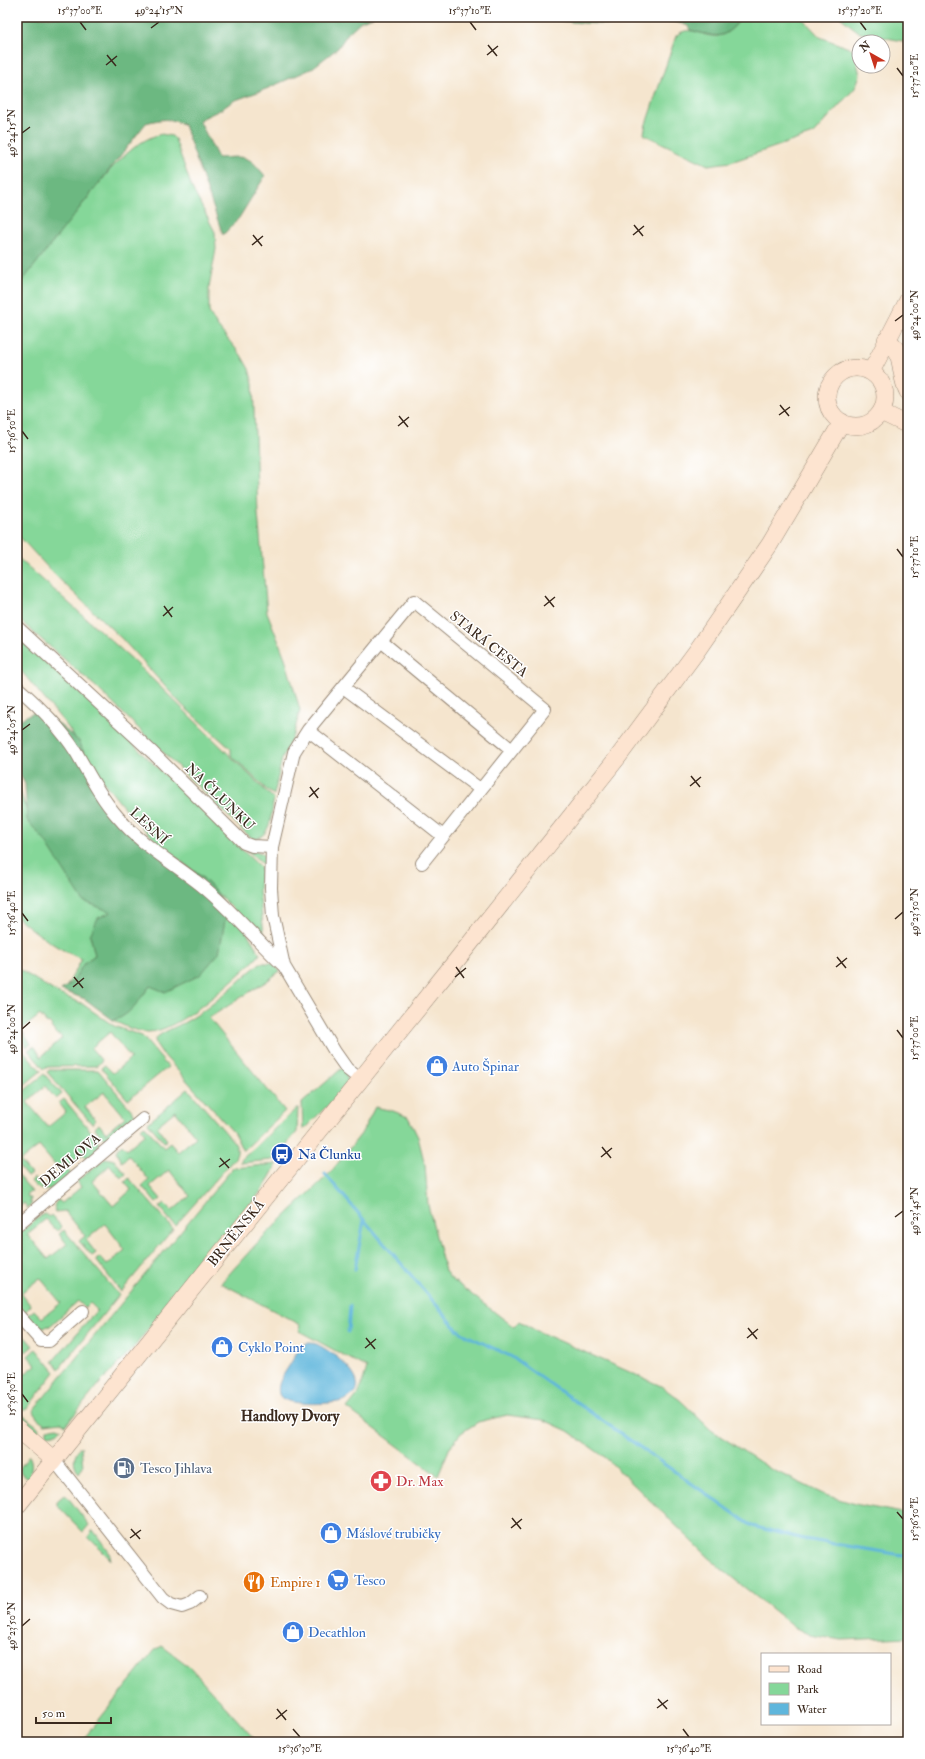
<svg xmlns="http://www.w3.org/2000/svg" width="925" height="1759" viewBox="0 0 925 1759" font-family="'IM FELL Double Pica',serif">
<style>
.green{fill:#85d799;stroke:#60805c}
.forest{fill:#6cb881;stroke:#547150}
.water{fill:#5fb6dc;stroke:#4d707d}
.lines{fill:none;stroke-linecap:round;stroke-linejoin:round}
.stream{stroke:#5fb6dc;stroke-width:3}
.street-casing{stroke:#988876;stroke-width:14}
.secondary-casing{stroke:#988876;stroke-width:18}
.street{stroke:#fff;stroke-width:12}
.secondary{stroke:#fde4d0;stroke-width:17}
.ticks{fill:none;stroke:#3b2a1e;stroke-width:1.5}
.labels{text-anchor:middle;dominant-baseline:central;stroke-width:3;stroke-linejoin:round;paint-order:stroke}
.street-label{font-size:14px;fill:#3b2a1e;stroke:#fff}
.shop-label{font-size:14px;fill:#366cbe;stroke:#fff;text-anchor:start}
.transit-label{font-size:14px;fill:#164399;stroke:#fff;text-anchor:start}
.service-label{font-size:14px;fill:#4e5e75;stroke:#fff;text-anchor:start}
.health-label{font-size:14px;fill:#be3a42;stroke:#fff;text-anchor:start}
.food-label{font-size:14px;fill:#c56008;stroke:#fff;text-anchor:start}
.neighbourhood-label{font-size:15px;font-weight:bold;fill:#3b2a1e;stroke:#fff}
.neatline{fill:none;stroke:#3b2a1e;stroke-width:1.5}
.ticks-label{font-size:10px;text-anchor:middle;fill:#3b2a1e}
</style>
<rect width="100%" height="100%" fill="#fff"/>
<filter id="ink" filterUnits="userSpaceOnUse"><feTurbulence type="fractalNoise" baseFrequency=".025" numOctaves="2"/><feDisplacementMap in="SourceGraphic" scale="8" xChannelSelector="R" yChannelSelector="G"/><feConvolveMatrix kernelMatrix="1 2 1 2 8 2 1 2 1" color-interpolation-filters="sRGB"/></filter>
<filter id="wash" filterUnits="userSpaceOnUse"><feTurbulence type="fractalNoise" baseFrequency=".012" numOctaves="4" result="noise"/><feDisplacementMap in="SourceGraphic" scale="16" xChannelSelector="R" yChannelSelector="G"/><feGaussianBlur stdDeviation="0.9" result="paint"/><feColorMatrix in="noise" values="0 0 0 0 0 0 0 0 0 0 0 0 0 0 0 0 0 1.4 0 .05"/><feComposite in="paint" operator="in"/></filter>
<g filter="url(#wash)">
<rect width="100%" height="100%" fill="#f5e5ce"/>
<path class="green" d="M742,17H801L820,37L854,50L860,75L855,88L813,134L731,162L708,165L645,135L644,133L646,124L676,36C690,23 702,38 718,36C728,35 736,24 742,17Z
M840,17H908V42L860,33Z
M161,134L172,136L175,139L192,188L215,232L216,249L209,288V312L217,326L241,355L249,369L253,384L258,514L267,612L285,658L300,710L294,733L282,759L274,795L267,790L231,755V749L182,705L122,639L52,572L17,534V286L110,170C125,155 140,139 161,134Z
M17,557L133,660L274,799C271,813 272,835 255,839L250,837L95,686L17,618Z
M17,637L95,707L261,868L259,890L264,934L260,937L202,877L166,850L133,819L105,784L67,726L17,666Z
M17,782L31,824L112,912L90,935L95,955L84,963L73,982L67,986L82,959C55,948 39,935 17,917Z
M247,850L262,853L267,862L266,867Z
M227,910L246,931L260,954L256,959C234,979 179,1032 148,1032C137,1032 123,1026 113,1020L118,1019L133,1007L150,986Z
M260,963H272L280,971L267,981L209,1018L285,1111L243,1151L234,1133L162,1053L156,1044L155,1040C158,1033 179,1026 187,1021C214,1006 236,983 260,963Z
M17,968L59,994L81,1003L114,1026L142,1036L168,1067L128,1100L101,1068L105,1065L113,1073L131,1058L110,1032L91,1048L102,1061L96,1066L48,1067L44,1069L28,1050L33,1047H35L41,1057L62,1038L59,1034L57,1035L51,1027L52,1026L49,1022L47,1023L40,1015L21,1030L31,1044L27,1047L17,1034Z
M17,1043L41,1071L17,1091Z
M341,1069L345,1070L348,1082L334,1099L303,1130L302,1103Z
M49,1070H98L138,1118C132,1124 115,1141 107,1139C101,1137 98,1132 95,1128L99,1124L106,1133L125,1117L104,1092L85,1107L96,1120L92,1124L47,1072Z
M44,1074L62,1094L56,1099L45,1086L27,1102L48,1127L66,1112L59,1103L64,1099L98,1140V1150L88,1159L83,1154L66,1168L71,1174C57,1185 45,1200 31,1181L34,1178L42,1187L60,1171L39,1146L20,1161L31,1174L27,1177L17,1165V1097Z
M188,1089L233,1141C237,1146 239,1151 235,1158L175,1226L159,1207L164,1203L172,1211L190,1196L169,1170L150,1186L161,1199L156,1203L142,1186L149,1180L129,1156L122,1162L116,1151L122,1144L127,1149L145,1134L141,1128L144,1125L164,1148L170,1143L178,1152L196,1137L175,1111L157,1126L167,1140L164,1142L148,1123Z
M298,1107L297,1132L277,1156L272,1160L241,1163V1160Z
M375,1107L393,1111L408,1117L418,1137L425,1165L428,1205L445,1271L450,1278L514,1327L519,1321L535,1330L661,1386L680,1400L711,1430L769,1468L825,1495L859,1505L908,1514V1637L842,1640L810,1635L794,1627L719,1567L606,1458L568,1431L544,1420L507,1415L478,1422L461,1433L450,1447L438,1476L347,1408L359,1393L367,1368L299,1331L301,1325L221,1283L258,1242L330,1173L361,1134Z
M106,1158L114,1160L126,1174L121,1178L110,1165L92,1181L113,1206L131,1190L125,1182L129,1178L173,1229L121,1292L96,1260L100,1257L107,1265L125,1250L105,1224L86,1240L96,1253L92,1256L79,1241L85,1236L65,1211L56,1212C53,1207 54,1203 58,1200L62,1203L81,1187L77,1181Z
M277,1164L265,1186L220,1244L201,1262L135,1346L101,1382L66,1425L61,1422L45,1424L37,1418L34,1411L35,1408L227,1175L233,1168Z
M17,1173L32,1192L27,1193L28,1198H31L30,1203H32L28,1209L24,1203L17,1209Z
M45,1214L49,1217L51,1215L62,1227L57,1231L46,1219L27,1234L48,1259L67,1244L59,1234L64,1230L119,1295L59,1369L53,1361L97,1310L90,1303L85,1308L78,1301L50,1326L36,1328L26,1317L34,1310L42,1318L61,1303L40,1278L21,1293L31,1306L23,1314L17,1306V1235L40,1216Z
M17,1328L33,1346L26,1352L17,1342Z
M36,1349L55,1372L25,1411L17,1405V1380L36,1365L28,1356Z
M17,1411L37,1426L39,1429L38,1432L17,1416Z
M57,1427L62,1429L55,1434L47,1435V1429Z
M81,1446L83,1466L79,1473C72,1463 73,1455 81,1446Z
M29,1455C33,1463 32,1471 28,1479L21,1473L20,1468Z
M64,1495L70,1500L89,1525L83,1532L57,1505V1501Z
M93,1530L109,1552L111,1560L88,1537Z
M162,1646L190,1667L257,1742H81L155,1650Z"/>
<path class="forest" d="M17,17H373L361,21L348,33L338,48L311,69L266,89L233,101L222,109L199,120L218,158C245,157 247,153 265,176L239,218L223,235L184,125C170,117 161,119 146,123L17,288Z
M533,17H742C723,42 717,37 690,30L688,26C660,14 634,25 606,24C581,24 557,20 533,17Z
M38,710L43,711L80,742L91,777L107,808L182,864L203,878L215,890L227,910L219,953L200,975L165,992L150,986C141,997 129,1018 113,1020L85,999L61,990L73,982L84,963L95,955L90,935L98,918L111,912L83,901L45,841L27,820L25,784L17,769V721Z"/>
<path class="water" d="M307,1343C310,1343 313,1343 316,1344C329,1349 374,1382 351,1396C348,1398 346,1400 343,1401C332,1404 282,1407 279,1394C276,1384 284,1374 289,1366C295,1357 297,1348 307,1343Z"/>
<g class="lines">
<path class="stream" d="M325,1174L456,1328L462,1333L512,1357L752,1526L804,1539L908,1556
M355,1269L364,1220
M348,1332L350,1306"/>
</g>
</g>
<g filter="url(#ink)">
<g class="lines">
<g class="street-casing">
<path id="street" d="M17,627L153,753L244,843L252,846L272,847
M381,641L512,750
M17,687C39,706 60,727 76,752C89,774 100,797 117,816C143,847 171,861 201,885C231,909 256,940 284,966
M343,687L480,789
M308,730L443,836
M361,1080L347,1069L335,1052L284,966L273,916L271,888L272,847L294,752L308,730L414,601L545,709L422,863
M17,1225L143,1119
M17,1314L41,1341H49L83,1311
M54,1460L163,1598L171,1604L182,1607L190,1604L200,1596"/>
</g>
<g class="secondary-casing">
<path id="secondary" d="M886,340C905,349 898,374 908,392
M827 397a29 29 0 1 1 58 0a29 29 0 1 1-58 0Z
M871,372L908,300
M881,412L908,425
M17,1428L54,1460
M17,1506L456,961L618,757L696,652L770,544L842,422"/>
</g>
<use href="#street" class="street"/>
<use href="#secondary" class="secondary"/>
</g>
</g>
<path class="ticks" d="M80,22L86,30M470,22L476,30M860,22L866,30M151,28L159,22M488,45L497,56M107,55L116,66M487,55L498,46M106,65L117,56M897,68L903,76M22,133L30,127M634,225L643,236M253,235L262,246M633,235L644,226M252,245L263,236M895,321L903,315M780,405L789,416M779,415L790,407M399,416L408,427M398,426L409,417M22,431L28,439M897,549L903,557M545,596L554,607M164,606L172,617M544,606L555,597M163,616L173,607M22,730L30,724M691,776L700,787M690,786L701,777M310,787L318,798M309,797L319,788M22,913L28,921M895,919L903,912M837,957L846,968M456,967L464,978M836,967L847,958M74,977L83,988M455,977L466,968M73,987L84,978M22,1029L30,1022M897,1030L903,1038M602,1147L611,1158M601,1157L612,1148M220,1158L229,1168M219,1167L230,1159M895,1217L903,1211M748,1328L757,1339M366,1338L375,1349M747,1338L758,1329M365,1348L376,1339M22,1394L28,1402M897,1512L903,1519M512,1518L521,1529M511,1528L522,1519M131,1529L140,1539M130,1538L141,1530M22,1626L30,1619M658,1699L667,1709M657,1708L668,1700M277,1709L286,1720M276,1719L287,1710M293,1729L300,1737M683,1729L689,1737"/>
<defs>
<g id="shop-disc" transform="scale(1.15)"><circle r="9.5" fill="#3f7fe0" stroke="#fff"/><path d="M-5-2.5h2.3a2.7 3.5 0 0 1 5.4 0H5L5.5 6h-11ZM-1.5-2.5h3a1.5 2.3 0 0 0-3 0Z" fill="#fff"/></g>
<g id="bus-disc" transform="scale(1.15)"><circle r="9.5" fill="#1a4fb4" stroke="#fff"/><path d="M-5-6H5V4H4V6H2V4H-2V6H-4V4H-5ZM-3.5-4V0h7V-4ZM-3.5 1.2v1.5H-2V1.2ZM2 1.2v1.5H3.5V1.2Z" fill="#fff"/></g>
<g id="fuel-disc" transform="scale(1.15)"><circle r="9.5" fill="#5c6f8a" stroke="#fff"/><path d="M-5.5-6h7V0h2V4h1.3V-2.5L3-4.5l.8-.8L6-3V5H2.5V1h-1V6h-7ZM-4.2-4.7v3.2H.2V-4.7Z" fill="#fff"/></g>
<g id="pharmacy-disc" transform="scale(1.15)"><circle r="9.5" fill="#e0444e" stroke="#fff"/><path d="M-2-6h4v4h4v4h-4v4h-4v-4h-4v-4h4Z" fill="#fff"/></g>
<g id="supermarket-disc" transform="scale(1.15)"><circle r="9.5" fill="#3f7fe0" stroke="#fff"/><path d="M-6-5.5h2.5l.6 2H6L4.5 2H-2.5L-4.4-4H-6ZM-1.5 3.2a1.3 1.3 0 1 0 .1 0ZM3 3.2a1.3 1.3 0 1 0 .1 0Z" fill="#fff"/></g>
<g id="restaurant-disc" transform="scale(1.15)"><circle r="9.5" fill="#e8710a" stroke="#fff"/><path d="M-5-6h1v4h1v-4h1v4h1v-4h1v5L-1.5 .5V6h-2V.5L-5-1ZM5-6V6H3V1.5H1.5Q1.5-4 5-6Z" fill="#fff"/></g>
</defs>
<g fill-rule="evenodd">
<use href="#shop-disc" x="437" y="1066"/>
<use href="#bus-disc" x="282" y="1154"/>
<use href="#shop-disc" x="222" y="1347"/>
<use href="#fuel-disc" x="124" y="1468"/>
<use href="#pharmacy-disc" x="381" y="1481"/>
<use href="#shop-disc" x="331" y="1533"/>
<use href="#supermarket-disc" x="338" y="1580"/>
<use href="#restaurant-disc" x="254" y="1582"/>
<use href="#shop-disc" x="293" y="1632"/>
</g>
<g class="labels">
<g class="street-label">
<text transform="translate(489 644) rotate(39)">STARÁ CESTA</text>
<text transform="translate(220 797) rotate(44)">NA ČLUNKU</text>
<text transform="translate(149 826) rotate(43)">LESNÍ</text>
<text transform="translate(70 1160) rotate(-40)">DEMLOVA</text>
<text transform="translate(236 1233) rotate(-51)">BRNĚNSKÁ</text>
</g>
<g class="shop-label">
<text x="452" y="1066">Auto Špinar</text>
<text x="238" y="1347">Cyklo Point</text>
<text x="346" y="1533">Máslové trubičky</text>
<text x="354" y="1580">Tesco</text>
<text x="308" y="1632">Decathlon</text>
</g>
<g class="transit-label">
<text x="298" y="1154">Na Člunku</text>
</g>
<g class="service-label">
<text x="140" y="1468">Tesco Jihlava</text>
</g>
<g class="health-label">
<text x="396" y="1481">Dr. Max</text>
</g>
<g class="food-label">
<text x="270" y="1582">Empire 1</text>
</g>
<g class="neighbourhood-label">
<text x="290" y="1416">Handlovy Dvory</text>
</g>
</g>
<rect width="925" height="1759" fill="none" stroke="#fff" stroke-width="44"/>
<rect x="761" y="1653" width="130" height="72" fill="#ffffff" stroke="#b1aaa5"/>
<rect x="769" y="1666" width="20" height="6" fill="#fde4d0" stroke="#b1aaa5"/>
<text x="797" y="1673" font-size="12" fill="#3b2a1e">Road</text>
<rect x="769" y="1683" width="20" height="12" fill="#85d799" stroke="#b1aaa5"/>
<text x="797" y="1693" font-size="12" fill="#3b2a1e">Park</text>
<rect x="769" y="1703" width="20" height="12" fill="#5fb6dc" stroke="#b1aaa5"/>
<text x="797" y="1713" font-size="12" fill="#3b2a1e">Water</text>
<g transform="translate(871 54) rotate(321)"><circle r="19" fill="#ffffff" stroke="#b1aaa5"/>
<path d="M0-3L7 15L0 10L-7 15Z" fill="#c8321e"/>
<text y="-6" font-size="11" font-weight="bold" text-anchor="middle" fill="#3b2a1e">N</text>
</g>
<path d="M36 1717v6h75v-6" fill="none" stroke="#3b2a1e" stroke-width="2"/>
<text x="42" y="1717" font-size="12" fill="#3b2a1e" stroke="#ffffff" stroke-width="3" paint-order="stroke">50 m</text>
<rect x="22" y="22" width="881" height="1715" class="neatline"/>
<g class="ticks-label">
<text x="80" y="14">15°37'00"E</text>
<text x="159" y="14">49°24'15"N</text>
<text x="470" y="14">15°37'10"E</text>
<text x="860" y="14">15°37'20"E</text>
<text transform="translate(914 76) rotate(-90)" y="4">15°37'20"E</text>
<text transform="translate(11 133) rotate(-90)" y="4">49°24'15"N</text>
<text transform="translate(914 315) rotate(-90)" y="4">49°24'00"N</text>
<text transform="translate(11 431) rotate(-90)" y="4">15°36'50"E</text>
<text transform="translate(914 557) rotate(-90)" y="4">15°37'10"E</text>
<text transform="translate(11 730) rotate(-90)" y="4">49°24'05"N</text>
<text transform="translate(914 912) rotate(-90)" y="4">49°23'50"N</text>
<text transform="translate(11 913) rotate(-90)" y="4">15°36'40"E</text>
<text transform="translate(11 1029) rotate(-90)" y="4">49°24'00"N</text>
<text transform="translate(914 1038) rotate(-90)" y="4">15°37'00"E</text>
<text transform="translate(914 1211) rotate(-90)" y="4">49°23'45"N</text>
<text transform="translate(11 1394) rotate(-90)" y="4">15°36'30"E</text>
<text transform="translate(914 1519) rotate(-90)" y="4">15°36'50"E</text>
<text transform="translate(11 1626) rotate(-90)" y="4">49°23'50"N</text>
<text x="300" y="1752">15°36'30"E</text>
<text x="689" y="1752">15°36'40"E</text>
</g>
</svg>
